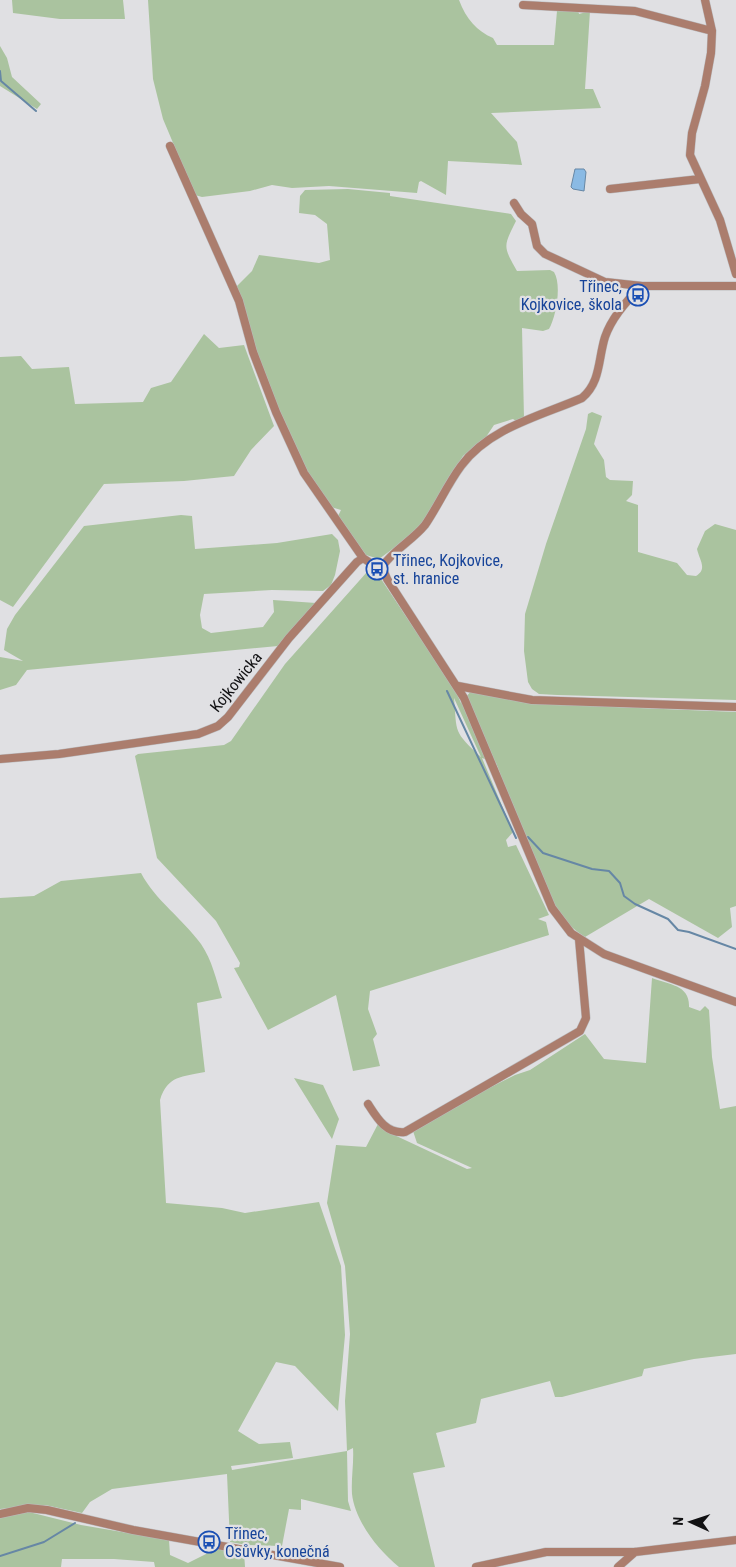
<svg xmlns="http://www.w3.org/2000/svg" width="736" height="1567" viewBox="0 0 736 1567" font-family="'Roboto Condensed',sans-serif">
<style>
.green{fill:#aac39f;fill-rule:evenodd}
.water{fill:#8abae4;stroke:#6687a5}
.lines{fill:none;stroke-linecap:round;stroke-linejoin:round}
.stream{stroke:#6687a5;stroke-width:2}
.street-casing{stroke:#bbbbbe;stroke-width:9}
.street{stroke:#ab7d6d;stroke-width:8}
.labels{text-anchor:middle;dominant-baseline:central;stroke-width:4.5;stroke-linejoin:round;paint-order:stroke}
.transit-label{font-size:16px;fill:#164399;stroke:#e0e0e3;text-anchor:start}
.street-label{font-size:16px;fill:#111113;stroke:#e0e0e3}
</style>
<rect width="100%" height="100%" fill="#e0e0e3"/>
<path class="green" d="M12,0H123L125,19H60L13,13Z
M148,0H459C466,19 477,31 493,38L497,45H554L557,11L578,10L579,14L590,11L585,89H593L601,108L491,113L517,142L522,165L448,161L446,195L421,181L419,182L417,193L329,186L292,188L272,185L250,191L202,197L195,195L163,119L153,79Z
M0,46L7,58L12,77L41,104L37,109L0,86Z
M348,189L390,193V196L511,214L516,221C503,247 503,246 517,271L550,270L554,272C562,285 556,317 549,329L543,331L522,328L524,418L516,421L513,419L494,425L486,437L463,456L418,530L379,559L366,555L338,516L341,510L331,507L303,465L267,384L235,288L252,271L259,255L319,263L330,260L327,224L315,215L299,213L300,196L305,190Z
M204,334L219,348L244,345L274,426L251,450L234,476L184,481L104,484L13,607L0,600V357L21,356L32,369L69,367L75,404L143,402L151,388L171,382Z
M592,412L602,416L594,444L604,460L606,477L610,480L633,481L632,495L626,501L638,505V552L677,563L687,575L696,576C708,569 699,559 697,549L705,531L715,524L736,530V700L557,695L539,694L532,689L528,682L524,651L525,614L546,544L586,429L588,414Z
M181,515L192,516L195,549L277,543L332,534L338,540L340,551L335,575L331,585L323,591L272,590L204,594L200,615L202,628L211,633L263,627L274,612L273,600L316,603L278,646L27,670L16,685L0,690V657L23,661L4,650L7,629L15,615L84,526Z
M375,570L454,688L461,703L471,691L568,705L736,712V906L730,908L732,927L718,938L649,899L585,937C576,931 568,925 562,916C534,878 514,808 496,763L482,758L513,832L506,840L508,847L516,845L549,915L538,919L546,922L549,935L370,991L368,1009L377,1034L373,1039L380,1066L353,1071L336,995L268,1030L234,968L239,967L240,963L216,921L157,858L135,756L138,754L224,745L231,741L285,664L367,572ZM454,698L481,757C453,731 457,733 454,698Z
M141,873C156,901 182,918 201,944C212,960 216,979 222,998L197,1003L205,1072C182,1077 168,1075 160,1100L166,1203L222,1208L245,1213L319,1202L341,1266L345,1335L338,1411L295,1366L276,1362L238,1431L259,1444L290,1442L293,1458L231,1466L232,1470L347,1451L345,1401L350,1334L345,1266L327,1203L336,1145L366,1147L378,1124L390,1133L467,1169L472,1168L417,1143L413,1131L471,1097L515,1075L530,1070L585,1034L604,1059L646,1063L652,978C670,985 690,985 689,1007L700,1011L705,1006L709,1010L712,1057L720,1109L736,1106V1354L694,1359L644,1369L642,1376L562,1397H555L550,1381L481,1399L476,1423L436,1433L445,1467L413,1473L435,1567H399C378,1550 355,1521 352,1494C351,1479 354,1463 353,1448L347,1451L348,1501L351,1511L301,1499V1510L289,1509L282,1546L247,1545L230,1542L227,1474L112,1489L90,1502L82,1513L45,1505L0,1509V898L34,896L61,881Z
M294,1078L323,1085L339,1119L332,1139Z
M29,1512L81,1525L169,1540L170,1555L188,1563L218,1548L244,1552L245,1567H155L154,1562L114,1559H62L61,1567H0V1518Z"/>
<path class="water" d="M575,169H584L586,172L584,191L573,189L571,187Z"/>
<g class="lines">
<path class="stream" d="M0,71L1,81L36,111
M447,691L516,838
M528,837L543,853L592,869L609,871L620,883L624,896L635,904L668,919L678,930L689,932L736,949
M0,1556L44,1542L75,1523"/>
<g class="street-casing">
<path id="street" d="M705,0L712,31L711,53L705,86L692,133L690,155L720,220L736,274
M523,5L635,11L712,31
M170,146L239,301L253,352L276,412L304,473L363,558L372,564L382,567
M610,189L700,179
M514,203L521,214L532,224L537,246L545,254L605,282L642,286
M736,286H642C626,301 612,317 605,337C598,359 601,382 582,398C540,416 489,428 461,466C447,485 438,506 425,525C412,541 393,550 382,567L387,579L464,698L552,908L571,933L604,954L736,1002
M458,686L532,700L736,707
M0,759L59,754L198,734L218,726L228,717L289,638L357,562L363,558
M368,1104C377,1118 386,1134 405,1132L580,1031L586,1018L579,939
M0,1514L28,1508L47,1510L133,1530L340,1567
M476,1567L546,1552H635L736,1540
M618,1567L635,1552"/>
</g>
<use href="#street" class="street"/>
</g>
<defs>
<g id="bus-ring" transform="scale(1.125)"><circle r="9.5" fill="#e0e0e3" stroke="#1a4fb4" stroke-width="1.5"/><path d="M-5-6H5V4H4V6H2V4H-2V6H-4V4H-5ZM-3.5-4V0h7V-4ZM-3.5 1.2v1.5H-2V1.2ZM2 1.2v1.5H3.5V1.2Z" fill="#1a4fb4"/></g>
</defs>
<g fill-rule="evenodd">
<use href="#bus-ring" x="638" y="295"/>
<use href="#bus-ring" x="377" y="569"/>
<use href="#bus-ring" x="209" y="1542"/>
</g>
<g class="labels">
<g class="transit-label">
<text x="622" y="286" text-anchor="end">Třinec,<tspan x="622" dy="18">Kojkovice, škola</tspan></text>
<text x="393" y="560">Třinec, Kojkovice,<tspan x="393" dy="18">st. hranice</tspan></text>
<text x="225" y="1533">Třinec,<tspan x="225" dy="18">Osůvky, konečná</tspan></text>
</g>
<g class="street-label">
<text transform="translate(236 682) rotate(-51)">Kojkowicka</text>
</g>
</g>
<g transform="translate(691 1522) rotate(273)" stroke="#e0e0e3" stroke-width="4" paint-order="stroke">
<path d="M0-4L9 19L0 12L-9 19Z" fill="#111113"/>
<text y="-8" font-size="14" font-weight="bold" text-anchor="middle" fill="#111113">N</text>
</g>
</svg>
